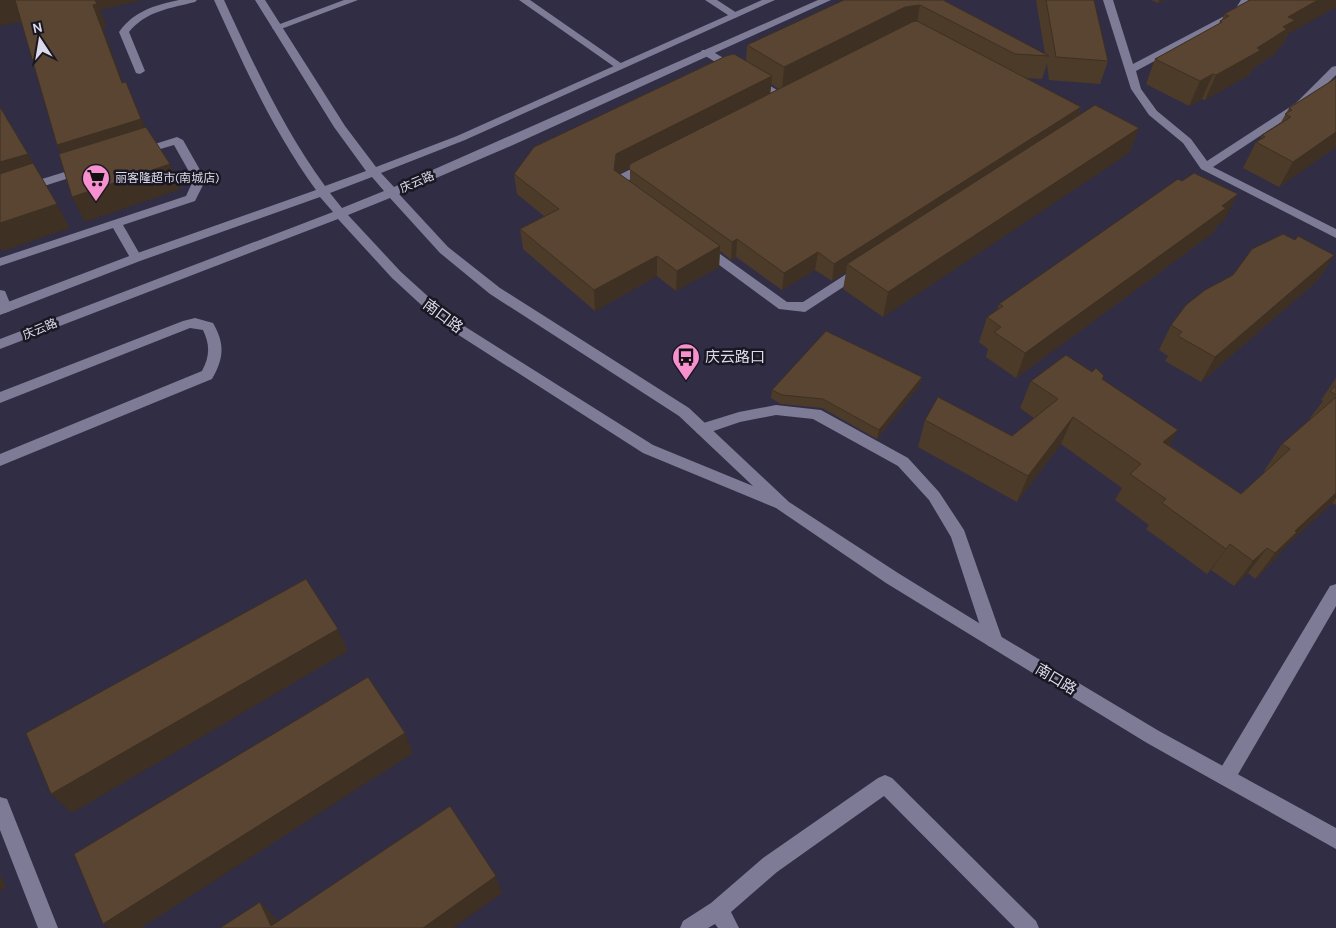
<svg xmlns="http://www.w3.org/2000/svg" width="1336" height="928" viewBox="0 0 1336 928" font-family="Karla,'Noto Sans SC',sans-serif">
<style>
.lines{fill:none;stroke-linecap:round;stroke-linejoin:round}
.lane{fill:#7e7b96;fill-rule:evenodd}
.street{fill:#7e7b96;fill-rule:evenodd}
.secondary{fill:#7e7b96;fill-rule:evenodd}
.wall{fill:#4d3b2a;fill-rule:evenodd}
.shaded-wall{fill:#3e3022}
.building{fill:#594531;stroke:#3e3022}
.labels{text-anchor:middle;dominant-baseline:central;stroke-width:5;stroke-linejoin:round;paint-order:stroke}
.far-poi-label{font-size:12px;fill:#dddbeb;stroke:#191722;text-anchor:start}
.far-street-label{font-size:12px;fill:#dddbeb;stroke:#191722}
.street-label{font-size:15px;fill:#dddbeb;stroke:#191722}
.poi-label{font-size:15px;fill:#dddbeb;stroke:#191722;text-anchor:start}
</style>
<rect width="100%" height="100%" fill="#312d45"/>
<g class="lines">
<path class="lane" d="M179,0H197L195,2C171,8 146,11 129,32L145,71L140,74L136,73L119,32C134,11 155,5 179,0Z
M1103,0H1113L1133,64L1234,11L1241,0H1251L1240,15L1136,71L1141,89L1157,111L1191,139L1207,161L1296,103L1332,67L1336,66V75L1304,107L1213,167L1336,229V238L1201,169L1183,143L1149,115L1131,89Z
M916,30L1093,124L805,312L779,309L616,189L619,175L774,97L702,54L701,52L702,50H710L782,93L902,32ZM914,36L1079,124L803,302H787L628,188L629,180L908,37Z
M177,137L183,140L204,177V183L195,201L123,225L142,258L140,261H132L113,228L0,266V258L186,196L192,183V177L174,145L140,155L134,152L136,150Z
M84,166L90,170L88,172L0,200V192Z
M0,290L5,291L12,308L10,311L5,313L0,311Z
M195,318L213,323C225,344 224,358 212,379L0,466V454L202,371C210,356 210,345 203,330L190,328L0,403V392L183,321Z
M776,405L821,410L908,458L939,492L964,530L1003,641L1000,646L994,648L988,646L985,641L951,537L929,500L898,466L813,419L776,415L740,422L702,435L697,433L695,429L697,425L739,412Z
M1336,584V606L1233,783L1226,786L1219,783L1217,777L1219,771L1330,586Z
M0,797L7,799L58,928H38L0,830Z"/>
<path class="street" d="M344,0H358L281,29H273L272,27Z
M519,0H530L625,66L620,69L616,68Z
M705,0H717L740,15L735,18L731,17Z
M885,775L892,778L1036,921L1039,928H1015L884,796L777,872L731,912L739,928H718L715,924L708,928H680L683,921L711,903L763,858L878,778Z"/>
<path class="secondary" d="M214,0H224C254,65 283,128 325,186L366,171L334,127L255,0H265L345,126L376,167L457,136L762,0H775L465,140L381,173L394,187L818,0H831L513,145L399,194L448,247L500,288L689,408L789,502L898,573L1000,636L1159,731L1336,828V849L1147,743L886,583L776,508L643,453L443,325L392,278L338,219L0,349V339L333,212L320,197L140,261L0,315V305L132,255L316,190C273,131 244,66 214,0ZM372,177L384,191L342,208L330,193ZM390,198L440,253L490,294L679,416L753,486L653,445L453,319L401,272L348,215Z"/>
</g>
<path class="wall" d="M844,0H943L1045,54L1036,0H1094L1108,61L1100,84L1049,80L1047,64L1042,79L1026,78L1081,107L1078,117L1095,105L1139,128L1129,153L883,317L843,289L846,272L832,281L815,270L782,290L736,257L731,260L720,251L719,267L676,291L657,276L595,311L523,249L520,229L544,216L517,194L514,174L534,147L726,56L734,54L746,61L747,45ZM771,84L779,89L770,93ZM630,168V181L619,174Z
M1151,0H1165L1158,3Z
M1248,0H1336L1287,35L1283,45L1279,47L1276,53L1252,69L1249,75L1205,100L1202,99L1189,106L1146,84L1155,59L1219,24L1220,21L1222,20L1224,14L1247,2Z
M1336,78V147L1279,187L1243,168L1256,142L1260,140L1262,135L1280,124L1289,108Z
M1225,219L1217,226L1213,233L1016,378L986,357L988,349L979,342L987,317L997,310L999,304Z
M1295,240L1334,255L1318,280L1201,382L1165,361L1168,356L1159,350L1171,325L1233,275Z
M922,377L919,386L877,439L822,408L781,404L771,398L772,390Z
M1336,378V505L1332,503L1285,547L1276,558L1255,579L1248,573L1234,586L1211,570L1207,574L1146,529L1149,525L1115,500L1122,488L1061,444L1017,502L918,447L925,420L1012,436L1034,418L1020,408L1031,381L1103,379L1169,445L1241,494L1265,472L1264,471L1282,444L1311,419L1310,418L1323,401L1321,400Z"/>
<path class="shaded-wall" d="M0,0H15L25,21L0,26Z
M95,0H143L100,10L107,27L103,28L132,107L122,83L93,5Z
M1159,0H1165L1158,3Z
M1318,0H1336V7L1287,35L1283,45L1279,47L1276,53L1252,69L1249,75L1205,100L1216,75L1257,48L1288,17Z
M920,5L916,28L782,91L784,67L905,7Z
M1213,74L1202,99L1189,106L1200,81Z
M772,76L770,97L617,175L614,170L616,154Z
M126,82L152,143L69,169L57,145Z
M1081,107L1075,124L847,264L846,272L832,281L834,264Z
M1139,128L1129,153L883,317L888,292Z
M1336,132V147L1279,187L1293,162Z
M28,154L41,177L0,190V162Z
M170,164L181,189L85,222L72,197Z
M1238,194L1225,219L1217,226L1213,233L1016,378L1025,353Z
M57,204L70,228L3,251L0,247V223Z
M737,239L736,257L731,260L732,242Z
M720,246L719,267L676,291L677,271Z
M818,252L815,270L782,290L784,273Z
M1334,255L1318,280L1201,382L1215,357Z
M657,256V276L595,311L594,290Z
M922,377L919,386L877,439L879,430Z
M1073,417L1061,444L1017,502L1028,476Z
M1178,430L1163,457V442Z
M1336,493V498L1332,503L1285,547L1276,558L1255,579L1275,553L1295,531Z
M1230,544L1211,570L1207,574L1226,549Z
M1267,548L1248,573L1234,586L1253,561Z
M338,629L348,651L72,813L51,794Z
M405,733L413,753L141,928H109L103,924Z
M0,874L6,887L0,891Z
M496,876L502,893L453,928H423Z
M260,902L275,918L280,928L271,926Z"/>
<path class="building" d="M15,0H95L97,4L93,5L122,83L126,82L141,119L57,145Z
M844,0H943L1049,56L1015,54L920,5L905,7L784,67L747,45Z
M1046,0H1094L1108,61L1056,57Z
M1250,0H1318L1288,17L1295,20L1283,27L1287,29L1257,48L1261,50L1216,75L1213,74L1200,81L1155,59L1222,22L1220,21L1229,16L1224,14Z
M917,21L1081,107L834,264L818,252L784,273L737,239L732,242L629,169L630,164L912,22Z
M734,54L772,76L616,154L614,170L720,246L677,271L657,256L594,290L520,229L559,209L514,174L534,147L726,56Z
M1336,78V132L1293,162L1256,142L1265,137L1262,135L1291,117L1285,114L1292,110L1289,108Z
M1095,105L1139,128L888,292L847,264Z
M0,107L28,154L0,162Z
M146,127L170,164L72,197L59,154Z
M33,163L57,204L0,223V174Z
M1194,173L1238,194L1222,206L1226,208L1025,353L994,332L1001,327L987,317L1003,306L999,304L1178,179L1182,181Z
M1283,234L1295,240L1298,236L1334,255L1215,357L1178,336L1182,332L1171,325L1186,305L1205,290L1233,275L1252,249Z
M826,331L922,377L879,430L823,399L782,395L772,390Z
M1066,355L1092,372L1096,368L1104,376L1102,379L1178,430L1163,442L1241,494L1290,449L1282,444L1336,397V493L1295,531L1297,532L1275,553L1267,548L1253,561L1230,544L1226,549L1162,503L1166,499L1130,474L1141,464L1073,417L1028,476L925,420L938,397L1012,436L1058,399L1031,381Z
M1336,386V395L1330,391Z
M306,579L338,629L51,794L26,733Z
M368,677L405,733L103,924L74,854Z
M450,806L496,876L423,928H220L260,902L271,926Z"/>
<defs>
<g id="supermarket-pin" transform="scale(1.4375)"><path d="M0 17L-7.5 6A9.5 9.5 0 1 1 7.5 6Z" fill="#f790ce" stroke="#191722"/><path d="M-6-5.5h2.5l.6 2H6L4.5 2H-2.5L-4.4-4H-6ZM-1.5 3.2a1.3 1.3 0 1 0 .1 0ZM3 3.2a1.3 1.3 0 1 0 .1 0Z" fill="#111"/></g>
<g id="bus-pin" transform="scale(1.4375)"><path d="M0 17L-7.5 6A9.5 9.5 0 1 1 7.5 6Z" fill="#f790ce" stroke="#191722"/><path d="M-5-6H5V4H4V6H2V4H-2V6H-4V4H-5ZM-3.5-4V0h7V-4ZM-3.5 1.2v1.5H-2V1.2ZM2 1.2v1.5H3.5V1.2Z" fill="#111"/></g>
</defs>
<g fill-rule="evenodd">
<use href="#supermarket-pin" x="96" y="178"/>
<use href="#bus-pin" x="686" y="357"/>
</g>
<g class="labels">
<g class="far-poi-label">
<text x="115" y="178">丽客隆超市(南城店)</text>
</g>
<g class="far-street-label">
<text transform="translate(417 182) rotate(-23)">庆云路</text>
<text transform="translate(40 329) rotate(-22)">庆云路</text>
</g>
<g class="street-label">
<text transform="translate(443 316) rotate(37)">南口路</text>
<text transform="translate(1056 679) rotate(31)">南口路</text>
</g>
<g class="poi-label">
<text x="705" y="357">庆云路口</text>
</g>
</g>
<g transform="translate(40 40) rotate(348)" stroke="#191722" stroke-width="4" paint-order="stroke">
<path d="M0-4L9 19L0 12L-9 19Z" fill="#dddbeb"/>
<text y="-8" font-size="14" font-weight="bold" text-anchor="middle" fill="#dddbeb">N</text>
</g>
</svg>
